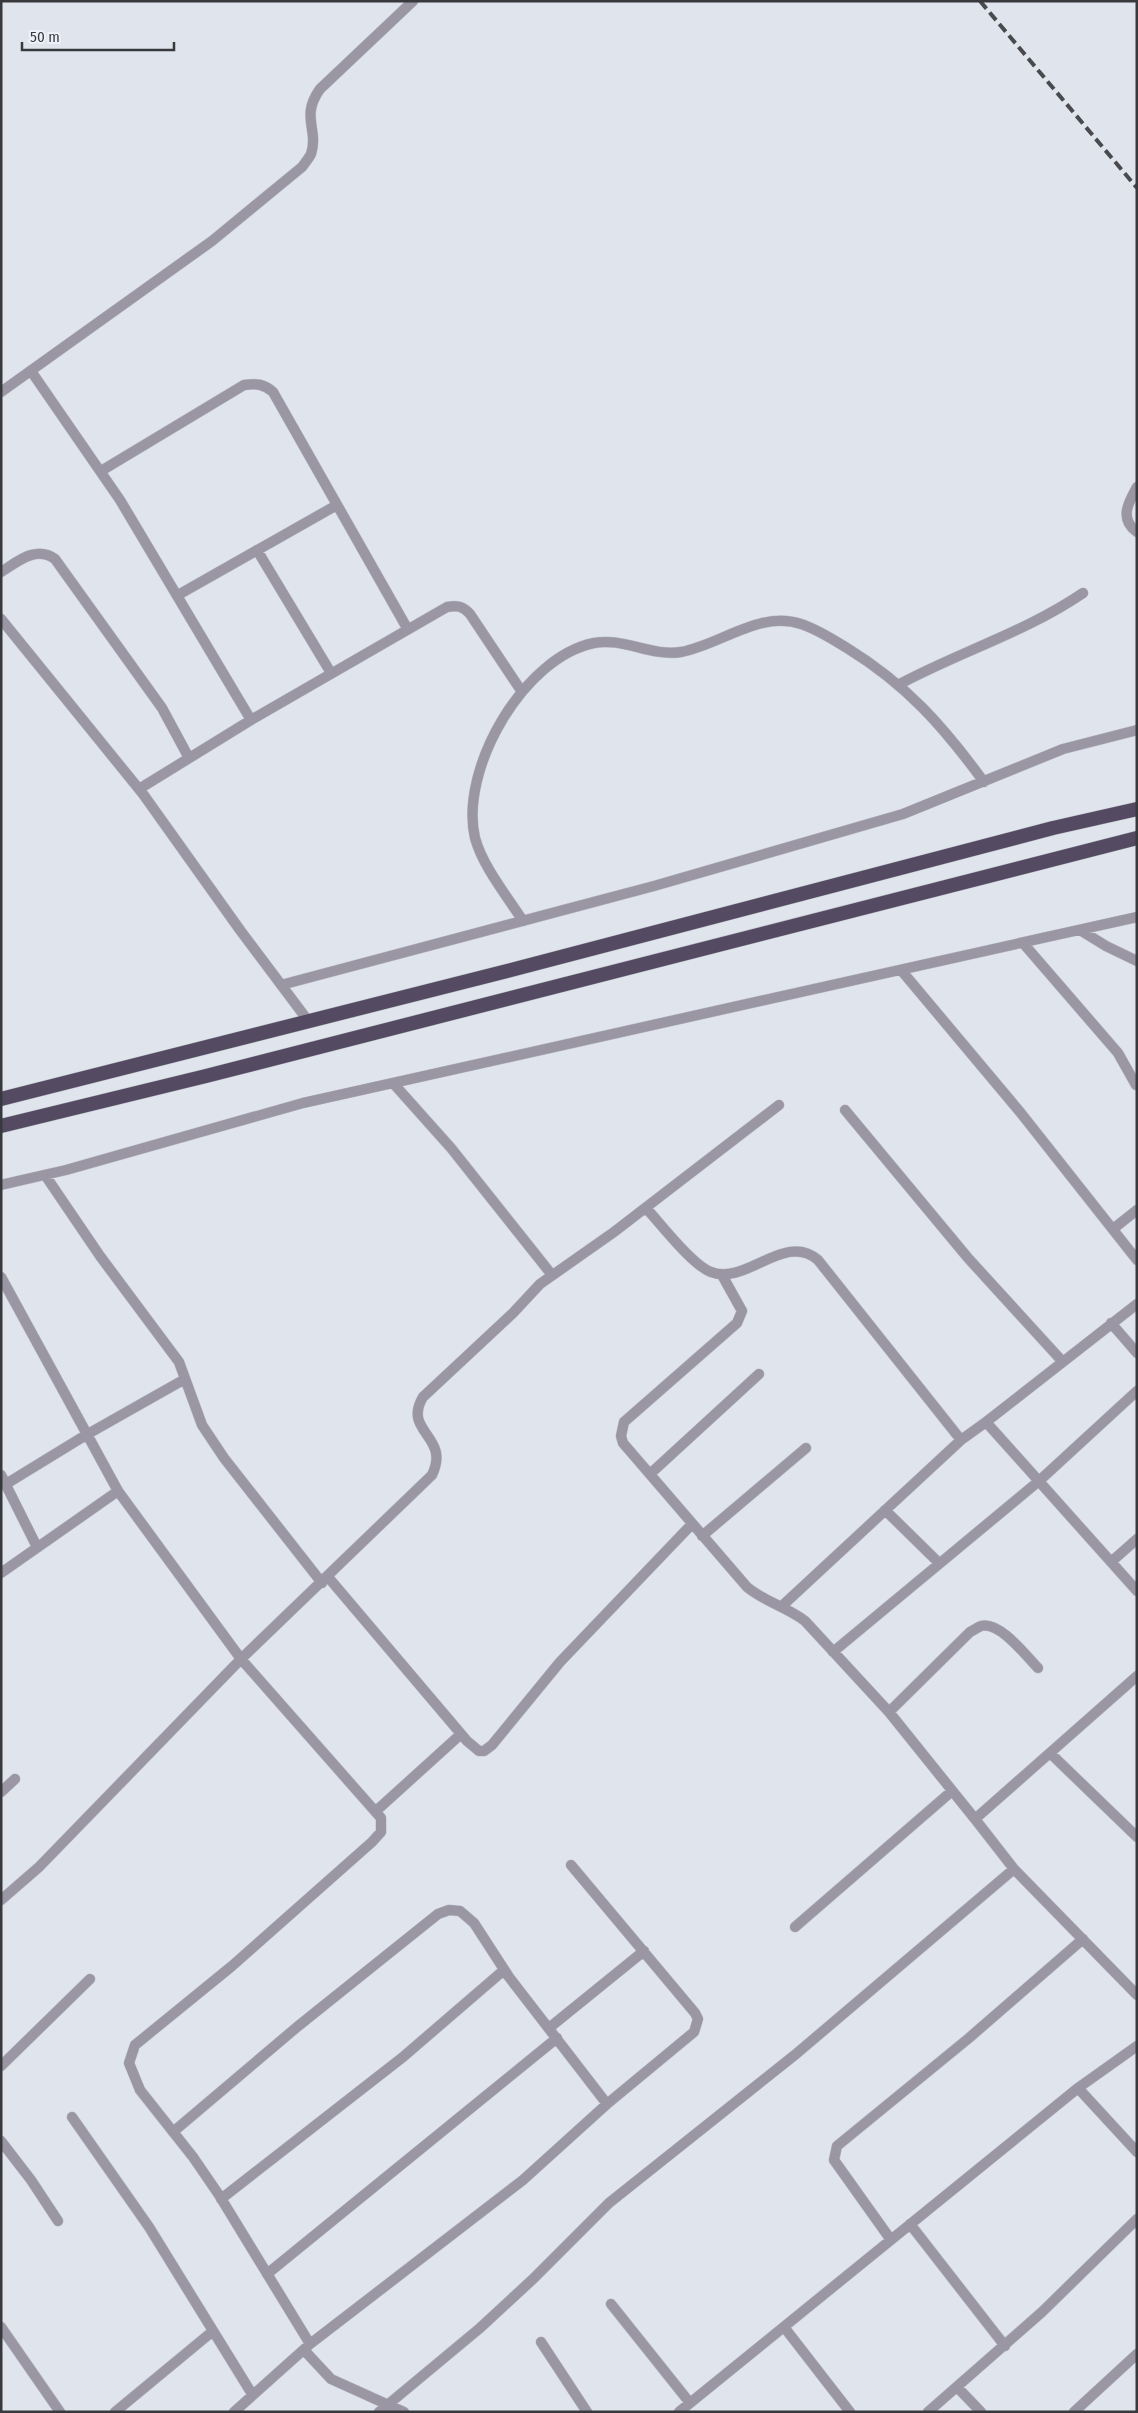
<svg xmlns="http://www.w3.org/2000/svg" width="1138" height="2413" viewBox="0 0 1138 2413" font-family="'Fira Sans Condensed',sans-serif">
<style>
.lines{fill:none;stroke-linecap:round;stroke-linejoin:round}
.service-casing{stroke:#bec2ca;stroke-width:11}
.minor-casing{stroke:#bec2ca;stroke-width:11}
.trunk-casing{stroke:#bec2ca;stroke-width:15}
.service{stroke:#9b96a3;stroke-width:10}
.minor{stroke:#9b96a3;stroke-width:10}
.trunk{stroke:#544b62;stroke-width:14}
.rail{stroke:#484a4e;stroke-width:4;stroke-dasharray:10 5;stroke-linecap:butt}
</style>
<rect width="100%" height="100%" fill="#e0e4ed"/>
<g class="lines">
<g class="service-casing">
<path id="service" d="M1,1792L15,1779"/>
</g>
<g class="minor-casing">
<path id="minor" d="M31,371L120,500L251,720
M1,392L212,241L302,167C305,163 309,158 311,154C319,129 300,117 320,89L413,1
M101,471L244,385C256,383 264,384 273,392L407,628
M1137,487C1128,503 1119,519 1137,532
M257,550L331,673
M1,572C17,562 36,545 55,559L162,708L189,758
M178,595L337,505
M1,619L143,794L240,930L309,1022
M898,685C959,652 1026,632 1083,593
M139,789L251,720L447,607C457,605 463,606 470,614L522,692
M523,921C507,896 483,867 475,838C459,769 524,657 594,643C623,637 652,657 681,652C720,645 760,610 801,624C817,629 832,639 847,648C907,685 943,726 984,782
M1080,930L1106,946L1137,961
M1023,943L1118,1053L1136,1085
M901,970L1020,1112L1137,1260
M281,985L654,886L903,814L1063,749L1137,730
M393,1083L451,1148L552,1275
M845,1110L968,1258L1062,1361
M45,1175L100,1256L179,1362L202,1425L224,1458L322,1583
M1,1185L66,1170L303,1103L1137,917
M646,1208C660,1223 692,1265 711,1272C746,1286 785,1231 818,1260L961,1440L986,1422L1137,1591
M1113,1229L1137,1210
M722,1275L742,1311L737,1323L624,1422L621,1436L623,1443L747,1587C765,1602 787,1607 805,1621L889,1712L975,1819
M1,1277L118,1491L241,1659L381,1818V1832L372,1842L232,1966L135,2045L129,2063L140,2090L193,2157L219,2195L310,2344
M1111,1323L1137,1353
M986,1422L1137,1304
M650,1474L759,1374
M1,1475L37,1547
M6,1484L86,1435L185,1379
M885,1510L939,1563
M702,1536L806,1448
M1111,1562L1137,1539
M1,1573L118,1491
M328,1577L467,1741L479,1751H484L492,1745L560,1662L692,1524
M782,1606L961,1440
M833,1652L1039,1481L1137,1391
M1137,1676L975,1819L1014,1869L1137,1995
M889,1712L970,1632C974,1630 978,1627 981,1626C1000,1621 1026,1656 1038,1668
M1050,1753L1137,1837
M376,1811L461,1734
M1,1900L39,1867L241,1659L432,1475C451,1436 402,1432 423,1397L513,1313L540,1284L614,1232L779,1105
M795,1927L952,1791
M549,2028L644,1951
M1137,2046L1078,2088L1137,2152
M1,2066L90,1979
M72,2117L149,2227L252,2394
M173,2132L297,2027L438,1914L449,1910L460,1911L474,1923L509,1977L607,2104
M1,2141L31,2180L58,2221
M221,2199L403,2057L504,1970
M910,2224L1005,2346
M891,2240L834,2160L837,2146L969,2038L1083,1939
M267,2274L557,2038
M611,2304L690,2403
M1,2327L60,2412
M784,2327L850,2412
M541,2342L587,2412
M304,2350L331,2379L404,2412
M957,2387L981,2412
M115,2412L213,2331
M234,2412L310,2344L523,2180L607,2104L694,2032L698,2019L695,2013L571,1865
M379,2412L480,2328L533,2279L609,2203L796,2054L1014,1869
M679,2412L1078,2088
M928,2412L1042,2312L1137,2219
M1074,2412L1137,2354"/>
</g>
<g class="trunk-casing">
<path id="trunk" d="M1,1099L511,970L1053,828L1137,809
M1,1126L206,1076L1137,838"/>
</g>
<use href="#service" class="service"/>
<use href="#minor" class="minor"/>
<use href="#trunk" class="trunk"/>
<path class="rail" d="M980,1L1137,188"/>
</g>
<rect width="1138" height="2413" fill="none" stroke="#37393c" stroke-width="5"/>
<path d="M22 42v8h152v-8" fill="none" stroke="#37393c" stroke-width="2.5"/>
<text x="30" y="42" font-size="15" fill="#37393c" stroke="#eef1fa" stroke-width="4" paint-order="stroke">50 m</text>
</svg>
